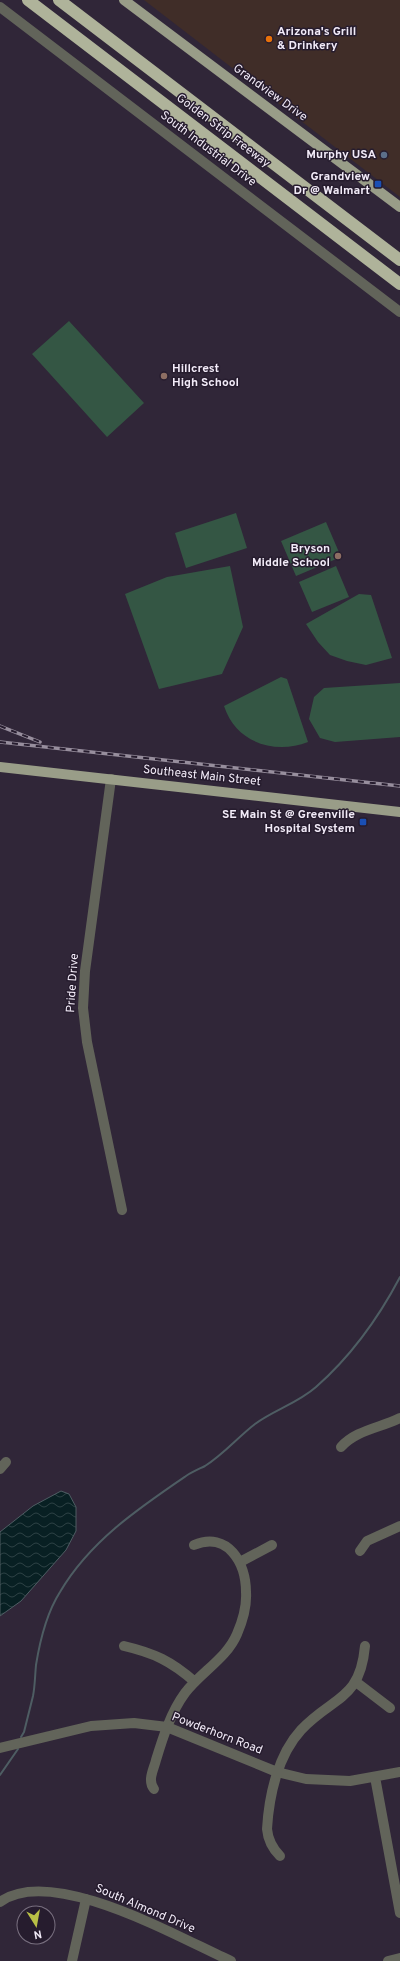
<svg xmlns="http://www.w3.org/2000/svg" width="400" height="1961" viewBox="0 0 400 1961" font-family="Overpass,sans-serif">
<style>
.commercial{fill:#402d28}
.garden{fill:#345644}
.water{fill:url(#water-waves);stroke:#4e5d63}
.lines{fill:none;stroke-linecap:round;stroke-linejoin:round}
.stream{stroke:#4e5d63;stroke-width:2}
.minor{stroke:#62645a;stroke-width:10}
.major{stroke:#999d88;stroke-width:10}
.highway{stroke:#afb39a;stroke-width:12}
.rail-casing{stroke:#978e9d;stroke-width:3.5}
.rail{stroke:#261c2e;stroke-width:2;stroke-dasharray:6;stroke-linecap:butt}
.food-dot{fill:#e8710a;stroke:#261c2e;stroke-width:1.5}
.service-dot{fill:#5c6f8a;stroke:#261c2e;stroke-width:1.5}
.transit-dot{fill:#1a4fb4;stroke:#261c2e;stroke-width:1.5}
.education-dot{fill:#8d6e63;stroke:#261c2e;stroke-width:1.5}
.labels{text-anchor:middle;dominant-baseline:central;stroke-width:3;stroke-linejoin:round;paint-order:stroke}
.poi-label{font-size:12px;font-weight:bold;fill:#f2ebf8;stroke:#261c2e;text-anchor:end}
.street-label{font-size:12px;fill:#f2ebf8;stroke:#261c2e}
</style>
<defs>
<pattern id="water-waves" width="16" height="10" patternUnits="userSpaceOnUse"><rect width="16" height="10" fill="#082023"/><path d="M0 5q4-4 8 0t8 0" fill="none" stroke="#2c4144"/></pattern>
</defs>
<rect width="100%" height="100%" fill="#302638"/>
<path class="commercial" d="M144,0H400V197Z"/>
<path class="garden" d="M69,321L144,403L107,437L32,354Z
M236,513L247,548L186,568L175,533Z
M326,522L341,557L296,576L281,541Z
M230,566L243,627L222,674L159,689L125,594L167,577Z
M336,566L349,597L312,612L299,582Z
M359,594L371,595L392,658L366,665L347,661L330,655L318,642L306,624Z
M281,677L287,679L308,742C275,755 236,743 224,706Z
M400,683V737L335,742L320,738L309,719L314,697L324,688Z"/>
<path class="water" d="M61,1491L69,1494L76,1507V1531L66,1550L21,1601L0,1616V1532L33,1506Z"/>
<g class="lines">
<path class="stream" d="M21,1737L24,1732C27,1720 30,1708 33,1696C35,1686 35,1675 36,1665C40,1640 46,1614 60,1592C90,1541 139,1508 186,1476C192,1472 199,1469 205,1466C224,1454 238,1437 255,1424C274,1410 298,1403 316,1387C350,1357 379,1317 400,1277
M0,1775L18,1749"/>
<path class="minor" d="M0,7L400,312
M111,779L85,971L83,1008L87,1042L122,1210
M341,1447C356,1430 380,1428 400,1418
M0,1469L6,1462
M360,1551L367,1541L400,1526
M240,1562L272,1545
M124,1646C154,1653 171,1661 195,1682
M356,1682L390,1708
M0,1748L91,1726L134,1723L167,1727L277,1772L306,1779L350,1781L400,1772
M375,1777L400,1913
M154,1789C147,1780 154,1769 156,1760C163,1737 171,1712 185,1693C201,1672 227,1658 237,1634C243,1620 247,1607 246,1592C246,1563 228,1531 194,1545
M280,1856C272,1848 268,1840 267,1829C269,1795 278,1755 301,1730C333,1696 360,1701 365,1646
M0,1902C52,1864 179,1938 231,1961
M72,1961L86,1899
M388,1961L400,1958"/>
<path class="major" d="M124,0L400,207
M0,767L400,812"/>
<path class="highway" d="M28,0L400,284
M59,0L400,260"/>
<g class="rail-casing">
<path id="rail" d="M0,726L40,742
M0,742L400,786"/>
</g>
<use href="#rail" class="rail"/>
</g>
<circle class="food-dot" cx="269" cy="39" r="4"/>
<circle class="service-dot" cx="384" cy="155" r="4"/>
<g class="transit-dot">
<rect x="374" y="180" width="8" height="8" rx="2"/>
<rect x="359" y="818" width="8" height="8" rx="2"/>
</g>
<g class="education-dot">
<circle cx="164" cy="376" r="4"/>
<circle cx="338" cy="556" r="4"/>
</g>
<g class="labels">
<g class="poi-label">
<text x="277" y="32" text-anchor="start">Arizona's Grill<tspan x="277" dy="14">&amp; Drinkery</tspan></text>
<text x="376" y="155">Murphy USA</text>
<text x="370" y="177">Grandview<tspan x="370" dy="14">Dr @ Walmart</tspan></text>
<text x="172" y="369" text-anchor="start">Hillcrest<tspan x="172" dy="14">High School</tspan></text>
<text x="330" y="549">Bryson<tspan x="330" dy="14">Middle School</tspan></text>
<text x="355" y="815">SE Main St @ Greenville<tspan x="355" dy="14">Hospital System</tspan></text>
</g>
<g class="street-label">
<text transform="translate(270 93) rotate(36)">Grandview Drive</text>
<text transform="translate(223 131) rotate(37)">Golden Strip Freeway</text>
<text transform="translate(208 149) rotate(37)">South Industrial Drive</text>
<text transform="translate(202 776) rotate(6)">Southeast Main Street</text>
<text transform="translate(73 983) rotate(-86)">Pride Drive</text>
<text transform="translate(217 1734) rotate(21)">Powderhorn Road</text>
<text transform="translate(145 1909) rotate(23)">South Almond Drive</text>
</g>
</g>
<g transform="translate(36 1925) rotate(169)"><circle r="19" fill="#261c2e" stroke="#786f7f"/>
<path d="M0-3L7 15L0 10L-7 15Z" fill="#b9c046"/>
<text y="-6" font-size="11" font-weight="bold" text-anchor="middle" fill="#f2ebf8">N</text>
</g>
</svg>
